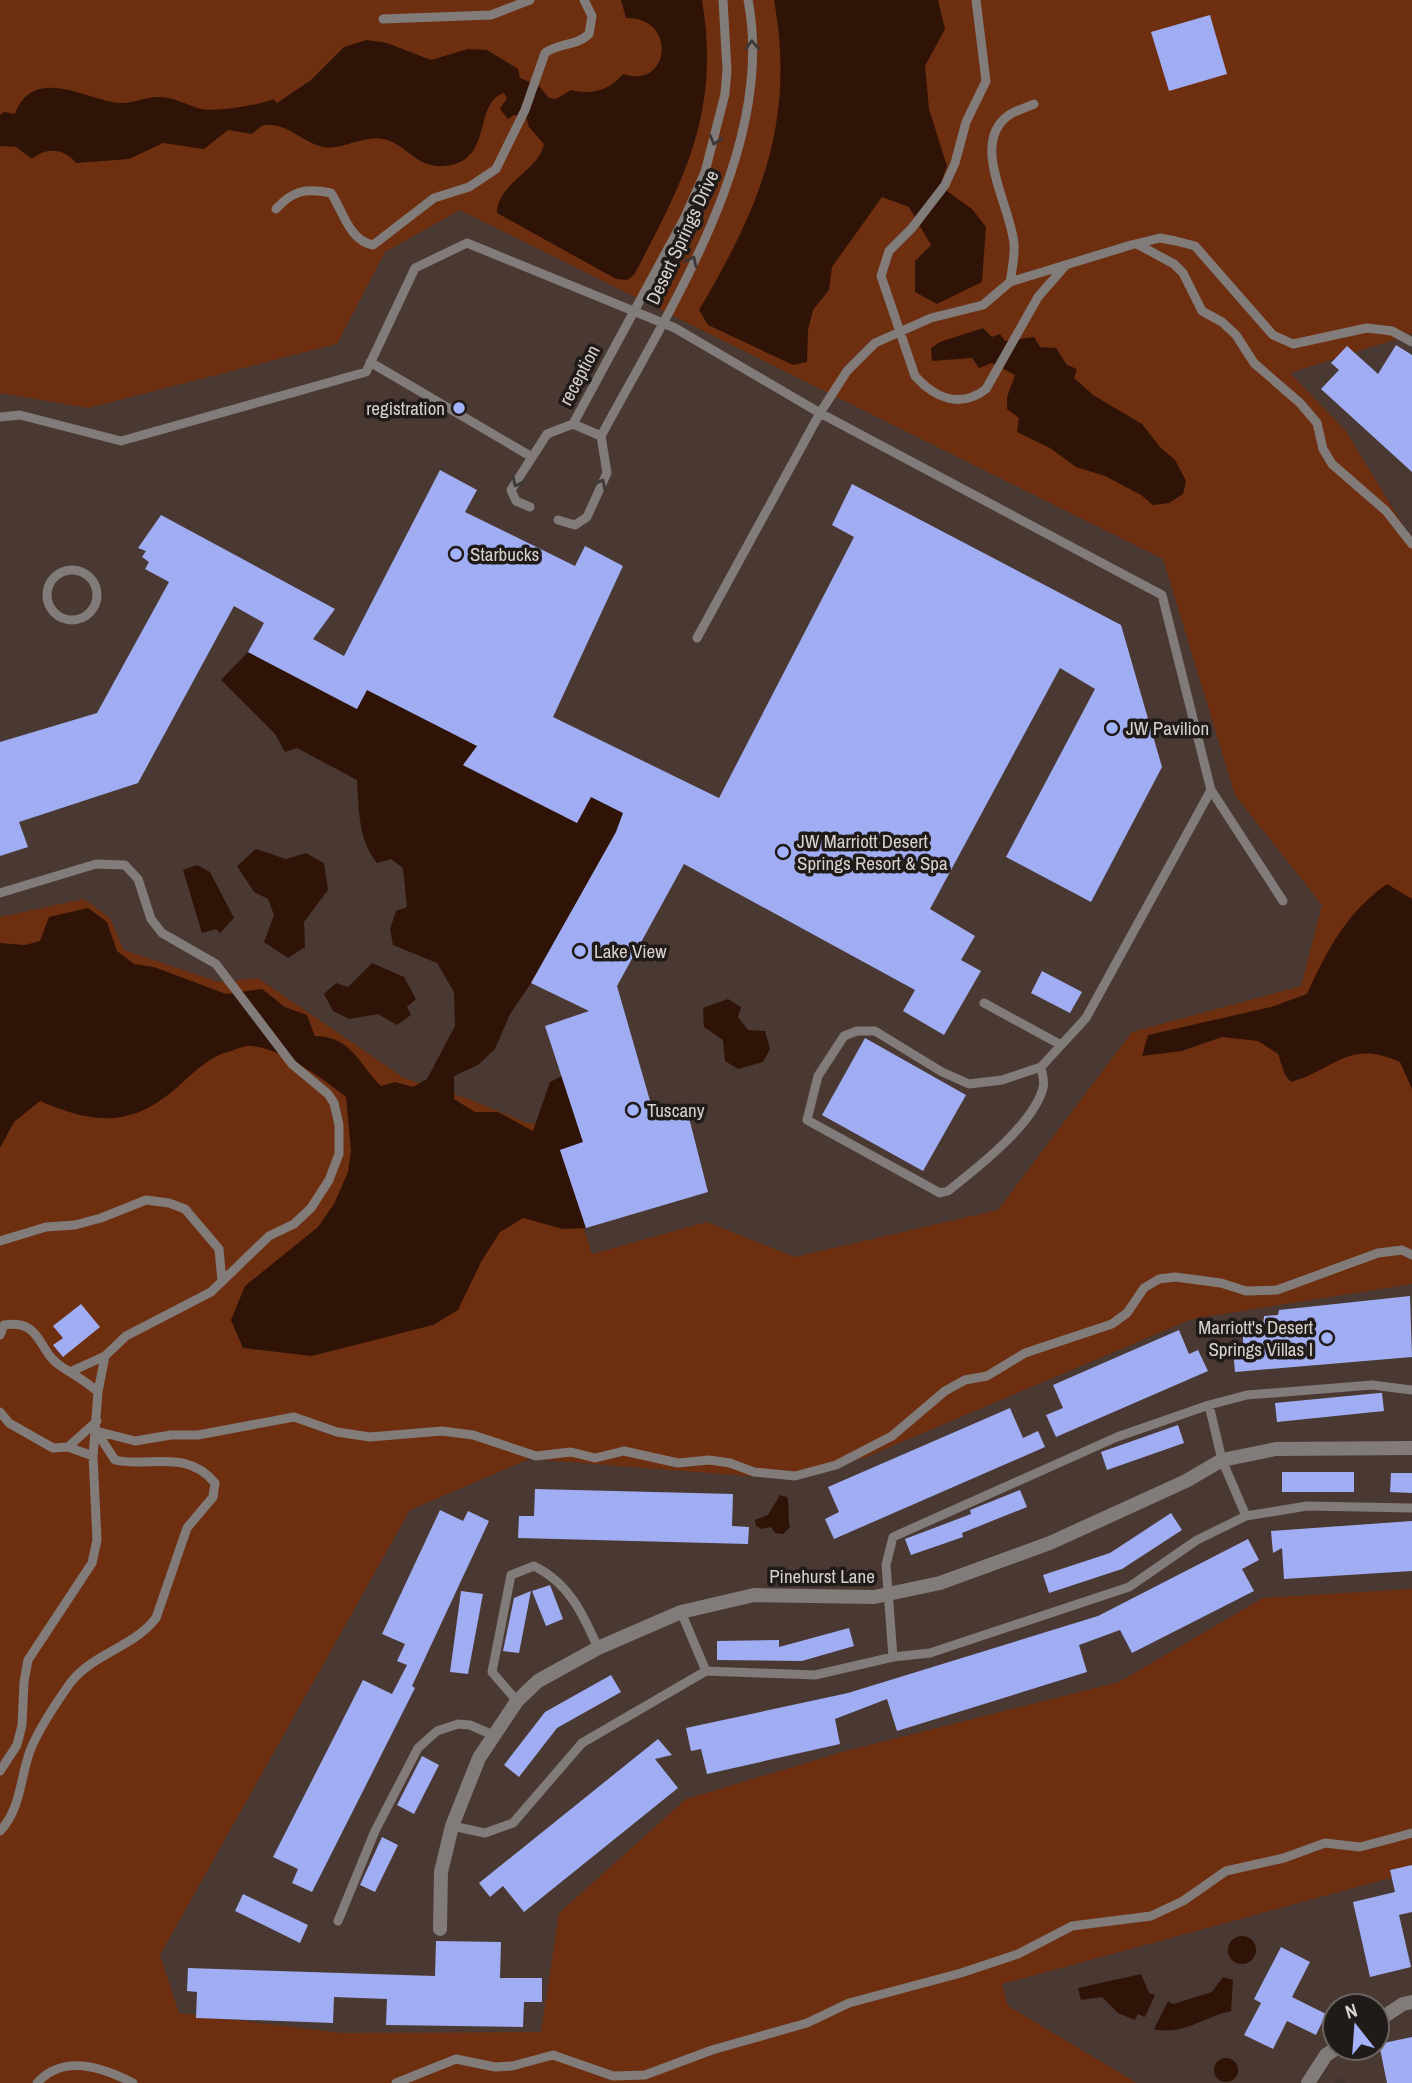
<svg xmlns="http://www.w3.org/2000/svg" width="1412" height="2083" viewBox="0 0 1412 2083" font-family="'Archivo Narrow',sans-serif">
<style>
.built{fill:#4a3932;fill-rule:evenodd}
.green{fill:#6e2f10}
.water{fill:#2f1307}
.building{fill:#a0adf3}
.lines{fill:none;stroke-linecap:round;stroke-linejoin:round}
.lane{stroke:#817b79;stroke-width:9}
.street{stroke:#817b79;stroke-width:14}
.oneway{stroke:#3d3836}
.poi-dot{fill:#a4b2fc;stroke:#201b19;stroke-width:2.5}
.labels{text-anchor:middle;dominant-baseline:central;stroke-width:7;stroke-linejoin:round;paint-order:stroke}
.street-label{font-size:19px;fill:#d7d0cd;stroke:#201b19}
.poi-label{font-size:19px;fill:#d7d0cd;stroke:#201b19;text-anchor:start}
</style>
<rect width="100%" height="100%" fill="#3d322e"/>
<path class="built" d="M460,210L1163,559L1235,795L1323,905L1301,986L1132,1032L998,1210L795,1257L707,1222L592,1254L550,1125L527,1123L466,1098L404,1078L258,978L219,982L124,950L110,918L84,899L0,917V393L88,408L337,344L385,252Z
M1412,334V540L1346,431L1290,373Z
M1412,1284V1589L1263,1598L1119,1682L846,1751L686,1799L559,1913L542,2033H343L179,2013L160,1955L410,1510L529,1459L772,1478L864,1458L1192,1319Z
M1412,1872V2083H1346L1338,2077L1335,2083H1137L1008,2006L1002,1984ZM1335,2006H1377V2048H1335Z"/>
<path class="green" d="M0,0H1412V334L1290,373L1346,431L1412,540V1284L1192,1319L864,1458L772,1478L529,1459L410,1510L160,1955L179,2013L343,2033L541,2032L559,1913L686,1799L846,1751L1119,1682L1263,1598L1412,1589V1872L1002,1984L1008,2006L1137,2083H0V917L84,899L110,918L124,950L219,982L258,978L404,1078L466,1098L527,1123L550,1125L592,1254L707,1222L795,1257L998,1210L1132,1032L1301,986L1322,905L1235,795L1163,559L460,210L385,252L337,344L88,408L0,393Z"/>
<path class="water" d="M621,0H702C721,112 684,180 634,275L627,280L616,279L497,213C497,183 539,171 544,144L529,127L526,117L514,115L508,119L500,109L507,98L504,93C472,103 495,162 444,166C417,168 409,147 387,140C364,133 345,151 323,147C302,142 286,122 265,125C261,125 255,132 252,134L228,130L204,149L163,143L129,159L76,163C64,148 46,147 32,159L16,147L0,146V115L4,112L15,114C33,65 85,99 118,103C133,104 146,96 161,97C176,98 187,105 201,109C212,112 263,105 273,99L277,103L311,80L344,47L367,40L387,43L431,60L468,49L487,50L518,69L520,78L539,86L549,98L556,99L571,90C591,95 609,91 623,74C670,90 678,17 626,18Z
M774,0H938L945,29L925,66L929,109L947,166L940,186L972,209L986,227L982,282L937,304L915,292V261L931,245L909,207L882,197L832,267L829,290L813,310L808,330L807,362L793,365L708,325L699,310C760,207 796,122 774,0Z
M983,328L992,337L1000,334L1005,341L1034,337L1040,347L1056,348L1067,365L1077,369L1074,378L1093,395L1142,424L1160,447L1175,460L1186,481L1183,494L1169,503L1153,505L1141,495L1105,476L1076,467L1050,448L1017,432L1019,418L1007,409V397L1015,375L992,363L979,368L972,358L932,361L931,348L940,342Z
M248,652L356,709L367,690L477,746L464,766L577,823L591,797L623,813L616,833L531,983L510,1014L495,1049L478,1065L454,1076V1099L475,1112H498L533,1131L550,1082L562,1076L583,1142L560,1150L586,1228L563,1229L523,1218L500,1232L481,1262L458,1310L433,1325L312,1356L243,1348L231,1320L245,1286L318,1227L334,1204L348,1172L351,1151L346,1097C322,1078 282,1049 252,1046C246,1045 237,1049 231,1051C212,1055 196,1070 182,1083C134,1127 98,1126 40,1101L14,1122L0,1148V943L25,945L40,941L49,917L88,908L107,922L117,951L134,964L154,967L226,994L262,989L285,1007L307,1015L315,1036C353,1037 358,1064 381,1086L395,1082L413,1087L427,1079L455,1026L454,992L437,963L393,945L390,929L396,911L407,907L403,868L391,859L377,863C358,840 359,809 357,780L297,748L285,752L275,734L221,680Z
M256,849L286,859L306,853L324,863L328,890L304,922L305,947L288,958L264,942L274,915L268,899L254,892L237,866Z
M197,865L210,872L234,918L220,933L216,929L202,933L183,870Z
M1387,884L1412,899V1089L1400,1062C1349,1039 1337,1068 1291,1082L1285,1075L1278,1054L1258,1041L1222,1037L1182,1051L1142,1056L1148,1035L1271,1007L1307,994C1327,950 1347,912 1387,884Z
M372,963L404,977L416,999L407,1007L411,1015L397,1025L378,1014L349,1019L333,1011L324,994L336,983L348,987Z
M728,999L741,1007L738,1017L748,1030L765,1031L770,1049L763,1062L738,1069L725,1061L723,1040L704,1027L703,1008Z
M780,1495L787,1497C790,1507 787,1515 790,1527L783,1534L775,1533L771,1527L762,1529L756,1526L755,1520L768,1515Z
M1228 1950a14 14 0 1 1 28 0a14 14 0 1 1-28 0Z
M1141,1974L1149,1993L1155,1995L1145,2017L1138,2014L1135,2020L1118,2013L1102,1997L1081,2000L1078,1988Z
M1223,1977L1233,1980L1231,2011C1204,2017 1181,2036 1154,2029L1168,2001L1173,2004L1212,1992Z
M1214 2070a12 12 0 1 1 24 0a12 12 0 1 1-24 0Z"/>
<path class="building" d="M1210,15L1227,74L1169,91L1151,32Z
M1396,345L1412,355V472L1321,389L1339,370L1331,363L1347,346L1378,374Z
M440,470L477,490L465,512L575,566L585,546L623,566L553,717L719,798L854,537L832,525L852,484L1121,625L1162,767L1091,902L1006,857L1095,689L1060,668L930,909L975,936L961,960L981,971L944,1035L903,1011L915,990L684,864L617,986L655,1118L687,1110L708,1192L586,1228L560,1150L583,1142L545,1026L589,1011L531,983L616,832L623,813L591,797L577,823L463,765L477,746L367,690L357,709L248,652L264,623L234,606L138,783L19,822L28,847L0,856V742L97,713L169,582L145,569L149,562L142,557L146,551L138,548L161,515L335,609L313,639L344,656Z
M1042,971L1082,992L1070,1013L1031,993Z
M865,1038L966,1095L923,1171L822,1115Z
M1410,1296L1412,1357L1235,1372L1233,1349H1243V1327L1263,1325L1264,1316L1278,1315L1279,1310Z
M81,1304L100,1327L63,1357L53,1345L63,1338L53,1326Z
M1179,1330L1189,1354L1198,1350L1208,1371L1056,1437L1046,1415L1063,1408L1053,1385Z
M1379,1393H1382L1384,1411L1277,1422L1275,1403Z
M1010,1408L1023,1438L1038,1431L1045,1447L834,1539L825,1519L839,1512L828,1487Z
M1178,1425L1184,1443L1107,1470L1101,1452Z
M1282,1472H1354V1492H1282Z
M1391,1473H1412V1493L1390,1492Z
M535,1489L733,1494L732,1526L749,1527L748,1544L518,1538L519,1516H534Z
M1020,1490L1027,1507L962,1533L963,1537L911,1555L905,1539L971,1514L970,1510Z
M440,1510L463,1521L468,1511L489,1521L412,1686L415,1688L312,1892L292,1883L298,1869L273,1857L363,1680L392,1694L407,1665L397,1661L405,1644L382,1634Z
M1171,1513L1182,1530L1122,1569L1049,1593L1043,1575L1110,1553Z
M1412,1521V1571L1284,1579L1282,1548L1273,1553L1271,1531Z
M1248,1539L1259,1560L1242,1569L1254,1591L1132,1653L1120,1630L1079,1645L1087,1672L897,1731L887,1699L835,1719L840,1744L707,1774L701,1749L691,1751L686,1728L848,1693L1098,1616Z
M550,1585L563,1619L546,1626L532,1591Z
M461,1591L483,1594L468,1674L450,1672Z
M531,1591L519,1653L503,1651L514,1598Z
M849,1628L854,1646L802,1661L717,1660V1641L779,1640V1647Z
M611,1675L621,1692L557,1728L519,1777L504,1765L545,1712Z
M658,1739L672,1755L655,1759L678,1788L524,1912L503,1886L490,1897L479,1883Z
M422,1756L439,1765L414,1814L397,1805Z
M382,1837L398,1845L375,1892L360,1885Z
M1412,1865V1912L1399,1915L1411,1967L1370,1977L1353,1902L1395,1892L1390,1870Z
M243,1894L308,1925L300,1943L235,1911Z
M436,1941L501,1942L500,1978H542V2002H524L523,2027L386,2025L387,1999L334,1997L333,2023L196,2018L197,1992L187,1991L188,1968L435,1976Z
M1281,1947L1310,1962L1292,1997L1326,2014L1316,2035L1287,2021L1273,2049L1244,2035L1261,2003L1254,1999Z
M1412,2037V2083H1387L1379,2044Z"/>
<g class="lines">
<path class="lane" d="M976,0L986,81L966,122L955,163L945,185L912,228L889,251L881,276L915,376C935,398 960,409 986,389L1038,297L1065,266
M383,19L491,15L530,0
M276,209C293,190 306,188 331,193C344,213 349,240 373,245L434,198L469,187L496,169L525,110L545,53C558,43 577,46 589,34L592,16L584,0
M1137,244L1174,264L1183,273L1202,311L1222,322L1236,335L1254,363L1300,403L1317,423L1323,449L1332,464L1386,511L1412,544
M1010,282L1131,245L1160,238L1176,241L1195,246L1273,335L1293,344L1367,328L1392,331L1412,342
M370,362L532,457
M0,417L20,415L121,441L366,372L415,268L467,243L675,328L820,413L1162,595L1211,790L1086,1018L1041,1067L1002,1080L969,1084L942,1072L875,1031H857L844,1036L818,1076L807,1120L940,1193L948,1191C977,1168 1033,1125 1043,1088C1045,1082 1042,1073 1041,1067
M573,424L601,436
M530,507L516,501L511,490L547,434L573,424L684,219L705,172L725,94L727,70L723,0
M558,520L575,525L587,517L607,473L601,436C668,311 777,147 748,0
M47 595a25 25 0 1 1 50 0a25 25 0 1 1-50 0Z
M697,638L820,413L847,371L875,343L931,318L983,305L1010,282C1012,270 1015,256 1014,244C1011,206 969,143 1009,115C1016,110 1026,108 1034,104
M1211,790L1283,901
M0,893L96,864L125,865L138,879L151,919L162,933L216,964L292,1064L328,1094L334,1103L339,1125V1154L329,1180L311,1208L294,1224L269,1236L211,1292L126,1336L105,1356L98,1392L93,1456L97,1540L92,1563L28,1660L24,1682L22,1725L17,1745L0,1771
M984,1003L1061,1045
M0,1241L46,1227L75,1225L101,1218L146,1200L169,1203L185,1209L219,1249L222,1281
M0,1335L4,1325C43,1319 37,1352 62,1367C75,1375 87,1382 98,1392
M72,1371L105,1356
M1209,1405L1222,1460L1246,1516
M0,1412L9,1423L53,1448L68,1447L93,1456
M96,1431L135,1441L171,1435H198L294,1417L337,1432L370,1437L442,1431L473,1435L536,1456L571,1452L595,1458L624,1451L678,1463L709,1460L730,1463L754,1472L795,1476L836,1465L892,1436L945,1391L965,1380L987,1376L1025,1353L1112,1324L1127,1313L1144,1288L1159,1279L1175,1277L1221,1283L1246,1291L1277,1290L1378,1253L1402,1250L1412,1255
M68,1447L97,1421
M681,1612L706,1671
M893,1657L886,1565L893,1537L1117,1437L1209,1405L1247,1395L1372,1385L1412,1390
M517,1701L492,1672L511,1575L534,1566C569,1583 583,1614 598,1648
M452,1826L485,1833L513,1823L582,1743L706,1671L815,1675L893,1657L930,1653L1129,1587L1197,1540L1246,1516L1307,1506L1412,1508
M0,1831C21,1809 20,1778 30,1751C39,1728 56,1703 71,1682C94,1653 134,1647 156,1618L187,1528L213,1497L215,1483C187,1448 147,1468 115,1460L96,1431
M338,1921L375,1831L418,1748L437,1731L458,1724L470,1725L493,1735
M37,2083C63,2054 101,2066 133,2083
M396,2083L456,2059L495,2067L512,2066L553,2055L613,2076L645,2075L712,2050L807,2023L849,2003L961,1973L1018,1954L1072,1926L1151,1916L1183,1901L1226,1871L1284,1858L1325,1843L1360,1847L1412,1833"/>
<path class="street" d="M440,1929L441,1872L452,1826L479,1758L517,1701L538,1681L598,1648L681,1612L754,1595L874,1597L940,1583L1050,1543L1186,1481L1222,1460L1276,1449L1412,1448
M1377,2021L1403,2004L1412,2002
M1308,2083L1326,2055L1337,2048"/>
</g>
<defs><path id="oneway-chevron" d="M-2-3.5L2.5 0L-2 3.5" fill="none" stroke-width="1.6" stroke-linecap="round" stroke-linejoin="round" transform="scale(1.75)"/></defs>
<g class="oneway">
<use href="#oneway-chevron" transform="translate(752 45) rotate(-92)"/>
<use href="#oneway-chevron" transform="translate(715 140) rotate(106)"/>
<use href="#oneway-chevron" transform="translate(692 261) rotate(-64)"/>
<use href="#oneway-chevron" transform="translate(517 482) rotate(116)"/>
<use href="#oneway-chevron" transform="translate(601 484) rotate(-64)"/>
</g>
<g class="poi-dot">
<circle cx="459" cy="408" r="7"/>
<circle cx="456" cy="554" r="7"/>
<circle cx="1112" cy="728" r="7"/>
<circle cx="783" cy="852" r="7"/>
<circle cx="580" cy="951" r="7"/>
<circle cx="633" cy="1110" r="7"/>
<circle cx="1327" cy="1338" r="7"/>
</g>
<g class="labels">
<g class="street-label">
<text transform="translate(682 237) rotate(-65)">Desert Springs Drive</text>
<text transform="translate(579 375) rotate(-62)">reception</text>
<text x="822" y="1576">Pinehurst Lane</text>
</g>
<g class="poi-label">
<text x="445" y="408" text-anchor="end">registration</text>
<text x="470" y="554">Starbucks</text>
<text x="1126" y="728">JW Pavilion</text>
<text x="797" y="841">JW Marriott Desert<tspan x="797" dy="22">Springs Resort &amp; Spa</tspan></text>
<text x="594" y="951">Lake View</text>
<text x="647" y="1110">Tuscany</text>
<text x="1313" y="1327" text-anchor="end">Marriott's Desert<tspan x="1313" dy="22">Springs Villas I</tspan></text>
</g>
</g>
<g transform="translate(1356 2027) rotate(343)"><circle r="33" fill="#201b19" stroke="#696361" stroke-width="2"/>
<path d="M0-5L12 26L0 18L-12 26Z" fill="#a4b2fc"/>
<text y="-10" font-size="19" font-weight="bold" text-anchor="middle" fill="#d7d0cd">N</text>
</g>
</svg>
